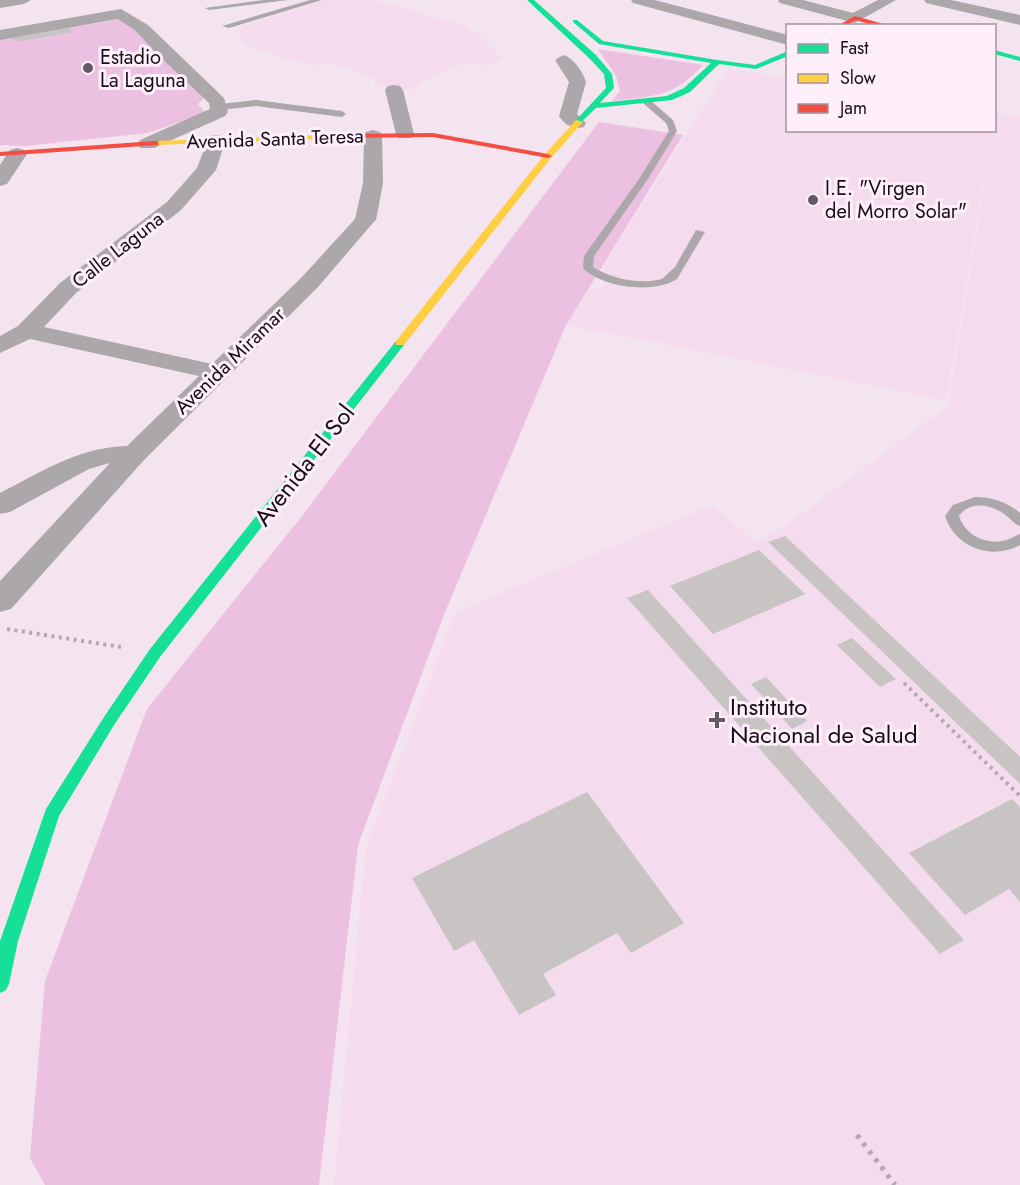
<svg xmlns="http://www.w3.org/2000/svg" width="1020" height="1185" viewBox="0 0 1020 1185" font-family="Jost,sans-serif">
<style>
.built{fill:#f5dbee}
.green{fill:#ebc0e1}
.building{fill:#c9c4c4}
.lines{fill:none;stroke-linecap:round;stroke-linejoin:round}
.path-far1{stroke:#b0a9ae;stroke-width:4;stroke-dasharray:3 4.5;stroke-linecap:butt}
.path{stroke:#b0a9ae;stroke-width:5;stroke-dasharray:4 6;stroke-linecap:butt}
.lane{fill:#aca7aa;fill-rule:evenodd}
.street{fill:#aca7aa;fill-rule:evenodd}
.fast{fill:#16e098;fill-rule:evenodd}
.slow{fill:#ffcf43;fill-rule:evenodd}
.jam{fill:#f24e42;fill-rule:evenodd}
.poi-dot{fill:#645961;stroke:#ffeffb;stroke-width:2}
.labels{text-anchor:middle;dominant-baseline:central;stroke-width:6;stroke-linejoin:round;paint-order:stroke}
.far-poi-label{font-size:20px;fill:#170e15;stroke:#ffeffb;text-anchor:start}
.far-street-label{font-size:20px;fill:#170e15;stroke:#ffeffb}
.street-label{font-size:24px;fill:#170e15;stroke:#ffeffb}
.poi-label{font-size:24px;fill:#170e15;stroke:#ffeffb;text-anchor:start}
</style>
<rect width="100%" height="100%" fill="#f3e4ef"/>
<path class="built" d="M326,0H374L466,26L484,39L503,60L481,66L467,62L425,80L412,90L376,86L375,80L365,74L326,62L314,66L251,48L243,42L238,28Z
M728,69L787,78L788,130L992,131L946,400L566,325L586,291L602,287L608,275L601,269Z
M996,113L1020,117V1185H334L366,848L456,612L713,505L755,542L781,529L948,406Z"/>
<path class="green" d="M123,19L128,21L205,97L198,104L206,113L148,133L25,146L0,145V39Z
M598,49L703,65C671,99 656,95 612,101L620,91L616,76Z
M599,122L683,135L566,325L445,612L358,845L319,1185H45L30,1158L45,981L147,709L302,516Z"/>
<path class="building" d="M69,28L73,32L16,42L12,38Z
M785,536L1020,757V784L768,542Z
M759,550L805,594L713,634L670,586Z
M648,590L964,940L940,954L627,598Z
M852,638L896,679L880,687L837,645Z
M766,677L807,721L792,729L751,684Z
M587,792L684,923L631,953L617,933L543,974L556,995L519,1015L474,940L454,951L412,878Z
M1012,799L1020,807V902L1009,889L965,915L909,853Z"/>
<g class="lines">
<path class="path-far1" d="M7,629L121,647
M904,683L1020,796"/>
<path class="path" d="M857,1135L895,1185"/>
<path class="lane" d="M264,0H288L209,10L205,8Z
M310,0H322L229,28L222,26Z
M256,100L342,111L346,114L342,117L256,106L220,110L216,107L220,104Z
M644,100H650L673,120L677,131L648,179L594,256L593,267C613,279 640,285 662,279L675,267L696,230L705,232L677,279C654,294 602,288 583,268L584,256L639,179L669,131L666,123L644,104Z
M975,497C992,497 1007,502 1020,513V526C1014,524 1013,521 1008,517C994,505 971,499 959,516C965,534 983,544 1002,541C1008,541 1014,536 1020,534V545C991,561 955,547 945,516L953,505Z"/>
<path class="street" d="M0,0H31L24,4L0,8Z
M631,0H655L788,35V45L633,3Z
M778,0H803L853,13L878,0H896L855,23L780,3Z
M924,0H951L1020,15V25L926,3Z
M121,9L148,25L224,98L228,112L225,116L154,148H140L138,144L140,140L210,109L209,103L156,53L136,31L118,19L0,40V30Z
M563,55C574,58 583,72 586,82L577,114L586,123L584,127C573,130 565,125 559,116L569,82L555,60Z
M394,85L400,86L403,90L414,134L412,138H398L396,134L385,90L388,86Z
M373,130L380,132L382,136L383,183L376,220L372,224L318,287L144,460L11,609L0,612V581L110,463L89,469L10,512L0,514V493C41,472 79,447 127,446L199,376L30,339L0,353V336L18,326L60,283L167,202L197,168L208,139L210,135H224L226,139L216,170L181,210L76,293L44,327L212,364L302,277L355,219L363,183L364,136L366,132Z
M17,148L24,150L27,154L7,184L0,186V165L10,150Z"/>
<path class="fast" d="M527,0H534L596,55L612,74L614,88L600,103L667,96L684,88L711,63L599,44L573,22V20H577L603,41L717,60L755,65L788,51V56L756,69L719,64L690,92L672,100L596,108L579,124L575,122L576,120L606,88L604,74L590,59Z
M994,50L1020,57V61L994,54Z
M400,340L404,341V345L160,657L114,725L59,816L18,941L9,984L6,990L0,993V941L46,809L104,717L150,649L396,341Z"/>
<path class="slow" d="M576,120L583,122L551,158L404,345H396V341L545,154Z
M348,134L352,136L351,138L155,145L151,143L155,141Z"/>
<path class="jam" d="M855,16L887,25L888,26H875L856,20L846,26H837Z
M433,133L548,154L552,156L548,158L433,137L348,138L344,136L348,134Z
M155,141H158V145L0,156V152Z"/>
</g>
<g class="poi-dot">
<circle cx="88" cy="68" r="6"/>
<circle cx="813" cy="200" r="6"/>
<path d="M714 711h6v6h6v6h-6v6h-6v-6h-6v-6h6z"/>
</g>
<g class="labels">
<g class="far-poi-label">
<text x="100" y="57">Estadio<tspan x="100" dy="23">La Laguna</tspan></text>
<text x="825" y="188">I.E. "Virgen<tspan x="825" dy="23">del Morro Solar"</tspan></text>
</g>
<g class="far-street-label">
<text transform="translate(275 139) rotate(-2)">Avenida Santa Teresa</text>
<text transform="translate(118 250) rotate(-38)">Calle Laguna</text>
<text transform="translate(230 361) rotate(-44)">Avenida Miramar</text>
</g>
<g class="street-label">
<text transform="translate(304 465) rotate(-52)">Avenida El Sol</text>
</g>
<g class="poi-label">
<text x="730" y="706">Instituto<tspan x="730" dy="28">Nacional de Salud</tspan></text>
</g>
</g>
<rect x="786" y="24" width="210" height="108" fill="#ffeffb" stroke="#a2959f" stroke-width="1.5"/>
<rect x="798" y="44" width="30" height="9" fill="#16e098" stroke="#a2959f" stroke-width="1.5"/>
<text x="840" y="54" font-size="18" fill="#170e15">Fast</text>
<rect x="798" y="74" width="30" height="9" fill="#ffcf43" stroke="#a2959f" stroke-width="1.5"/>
<text x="840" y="84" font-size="18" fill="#170e15">Slow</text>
<rect x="798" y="104" width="30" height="9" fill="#f24e42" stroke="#a2959f" stroke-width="1.5"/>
<text x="840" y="114" font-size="18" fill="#170e15">Jam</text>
</svg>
